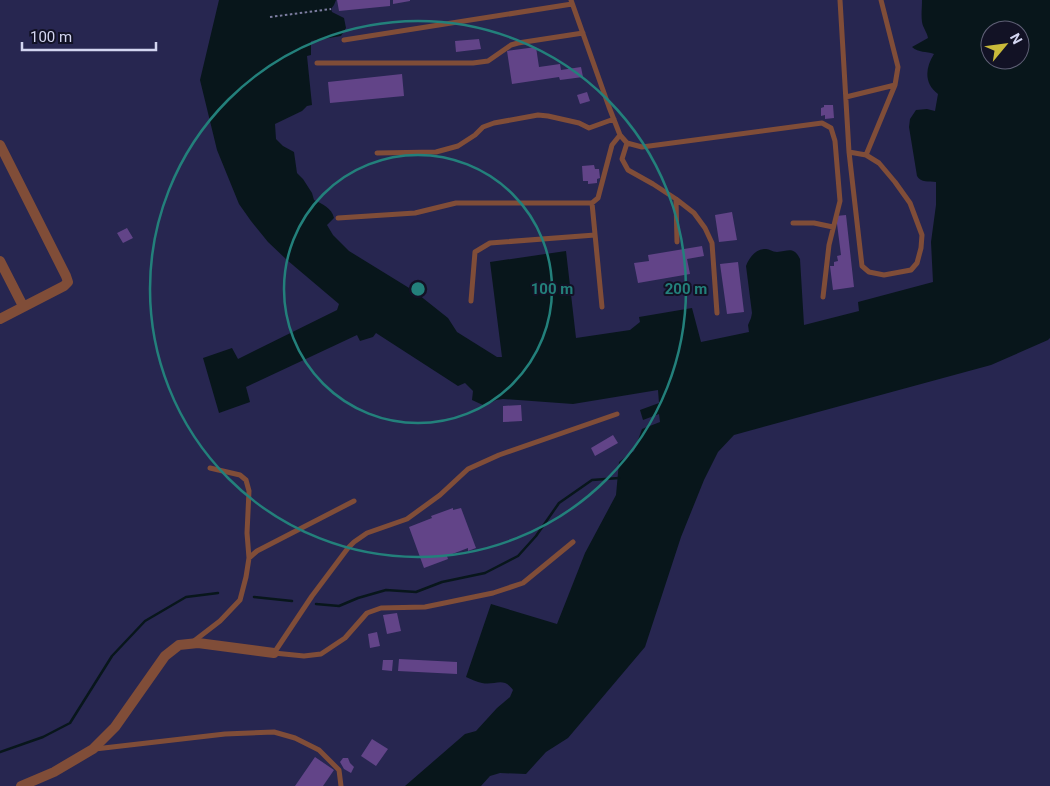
<svg xmlns="http://www.w3.org/2000/svg" width="1050" height="786" viewBox="0 0 1050 786" font-family="Roboto,sans-serif">
<style>
.water{fill:#08161b;fill-rule:evenodd}
.lines{fill:none;stroke-linecap:round;stroke-linejoin:round}
.stream{stroke:#08161b;stroke-width:2.5}
.building{fill:#624488}
.path{stroke:#7c7da0;stroke-width:2;stroke-dasharray:2.5 2.5;stroke-linecap:butt}
.lane{stroke:#804d38;stroke-width:5}
.street{stroke:#804d38;stroke-width:10}
.ring{fill:none;stroke:#23807b;stroke-width:2.5}
.centre{fill:#23807b;stroke:#121225;stroke-width:2.5}
.ring-label{font-size:15px;text-anchor:middle;font-weight:bold;fill:#23807b;stroke:#121225;stroke-width:4;stroke-linejoin:round;paint-order:stroke}
</style>
<rect width="100%" height="100%" fill="#272650"/>
<path class="water" d="M219,0H336L334,5L331,9L332,12L344,18L346,28L341,36L311,41V55L307,56L312,105L307,106L302,111L275,124L276,139L283,146L294,152L297,173L303,179L312,193L314,200C322,204 332,208 334,218L327,225L333,235L349,251L414,291L448,318L457,332L497,357H502L490,262L566,251L576,338L630,330L640,322L639,317L692,308L701,342L749,332L748,325L751,318L752,313L746,266C749,258 755,249 766,249C770,249 772,252 777,252C788,251 794,246 800,259L804,325L859,311L858,302L933,282L931,242L936,205V182C929,181 921,183 917,176L909,127L910,119L916,110L927,109L935,111L938,94C924,84 925,68 934,54C926,51 919,53 912,47L928,38C927,32 923,28 922,22C921,14 922,8 922,0H1050V338L1048,340L991,365L734,435L718,452L704,480L681,537L645,647L568,738L546,752L526,774L500,773L490,776L481,786H405L465,734L476,731L497,708L510,697L513,690C503,676 495,686 482,683C477,682 471,679 466,677L491,604L557,624L585,553L616,495L619,462L634,451L642,429L660,422L659,414L643,420L640,410L659,403L658,390L573,404L503,399L496,400L485,406L472,400L473,391L465,383L458,386L376,333L373,337L360,341L357,335L246,387L250,402L219,413L203,358L232,348L238,359L337,310L339,304L287,260L268,242L251,221L239,204L217,150L200,80ZM990,30H1020V60H990Z"/>
<g class="lines">
<path class="stream" d="M254,597L292,601
M316,604L339,606L358,598L386,590L416,592L442,582L485,573L518,556L536,536L559,503L592,480L619,478
M0,752L43,737L70,723L112,656L145,621L186,597L218,593"/>
</g>
<path class="building" d="M337,0H390V6L339,11Z
M393,0H410V1L393,4Z
M479,39L481,49L456,52L455,41Z
M536,47L539,67L560,64L561,70L581,67L583,77L560,80L559,77L512,84L507,51Z
M402,74L404,96L330,103L328,82Z
M587,92L590,101L580,104L577,95Z
M824,105H833L834,118L825,119V115L821,116V108L824,107Z
M594,165L595,169H599L600,178L597,179V183L588,184V181H583L582,166Z
M732,212L737,240L719,242L715,215Z
M846,215L854,287L833,290L830,266H834V262L838,261L837,256L841,255L836,216Z
M127,228L133,238L123,243L117,233Z
M702,246L704,256L687,259L690,274L638,283L634,263L649,261L648,255Z
M738,262L744,312L727,314L720,264Z
M521,405L522,421L503,422V406Z
M613,435L618,443L595,456L591,448Z
M453,508V510L461,508L476,548L468,551V548L447,556L448,559L424,568L409,527L432,518L431,516Z
M397,613L401,631L387,634L383,615Z
M377,632L380,646L370,648L368,634Z
M399,659L457,662V674L398,671Z
M383,660H393L392,671L382,670Z
M372,739L388,749L376,766L361,756Z
M315,757L334,770L323,786H295Z
M343,758H348L350,763L354,767L351,773L344,769L340,762Z"/>
<g class="lines">
<path class="path" d="M270,17L331,9"/>
<path class="lane" d="M571,0L609,107L620,135L627,143L642,147L822,123L831,128L835,141L840,201L829,245L823,297
M840,0L849,152L862,266L869,272L884,275L911,270L917,263L921,248L922,235L910,203L895,182L879,163L866,155L849,152
M344,40L572,4
M317,63H473L488,61L511,45L518,43L583,33
M846,97L895,85
M627,143L622,159L628,170L653,184L676,199L694,213L705,228L712,243L717,313
M377,153L436,152L458,146L475,135L483,127L494,123L538,115L548,116L579,123L589,128L614,119
M866,155L895,85L898,67L881,0
M676,199L677,242
M592,203L602,307
M338,218L415,213L456,203H592L598,198L612,145L620,135
M793,223H814L833,227
M471,301L475,252L490,243L595,235
M210,468L240,475L246,480L249,491L247,533L249,558
M573,542L523,583L493,593L425,607L381,608L367,613L345,638L321,654L304,656L274,653L312,596L348,548L354,542L367,533L407,519L440,495L468,469L499,455L617,414
M194,641L220,621L240,600L246,577L249,558L257,551L354,501
M95,749L225,734L274,732L295,738L319,750L339,770L341,786"/>
<path class="street" d="M0,145L66,276L68,282L64,286L0,319
M0,261L23,306
M21,786L54,772L93,749L115,727L165,656L179,645L198,643L274,653"/>
</g>
<g class="ring">
<circle cx="418" cy="289" r="134"/>
<circle cx="418" cy="289" r="268"/>
</g>
<circle cx="418" cy="289" r="8" class="centre"/>
<g class="ring-label">
<text x="552" y="294">100 m</text>
<text x="686" y="294">200 m</text>
</g>
<g transform="translate(1005 45) rotate(61)"><circle r="24" fill="#121225" stroke="#5f6076"/>
<path d="M0-4L9 19L0 12L-9 19Z" fill="#c9ba3a"/>
<text y="-8" font-size="14" font-weight="bold" text-anchor="middle" fill="#d3d5f0">N</text>
</g>
<path d="M22 42v8h134v-8" fill="none" stroke="#d3d5f0" stroke-width="2.5"/>
<text x="30" y="42" font-size="15" fill="#d3d5f0" stroke="#121225" stroke-width="4" paint-order="stroke">100 m</text>
</svg>
